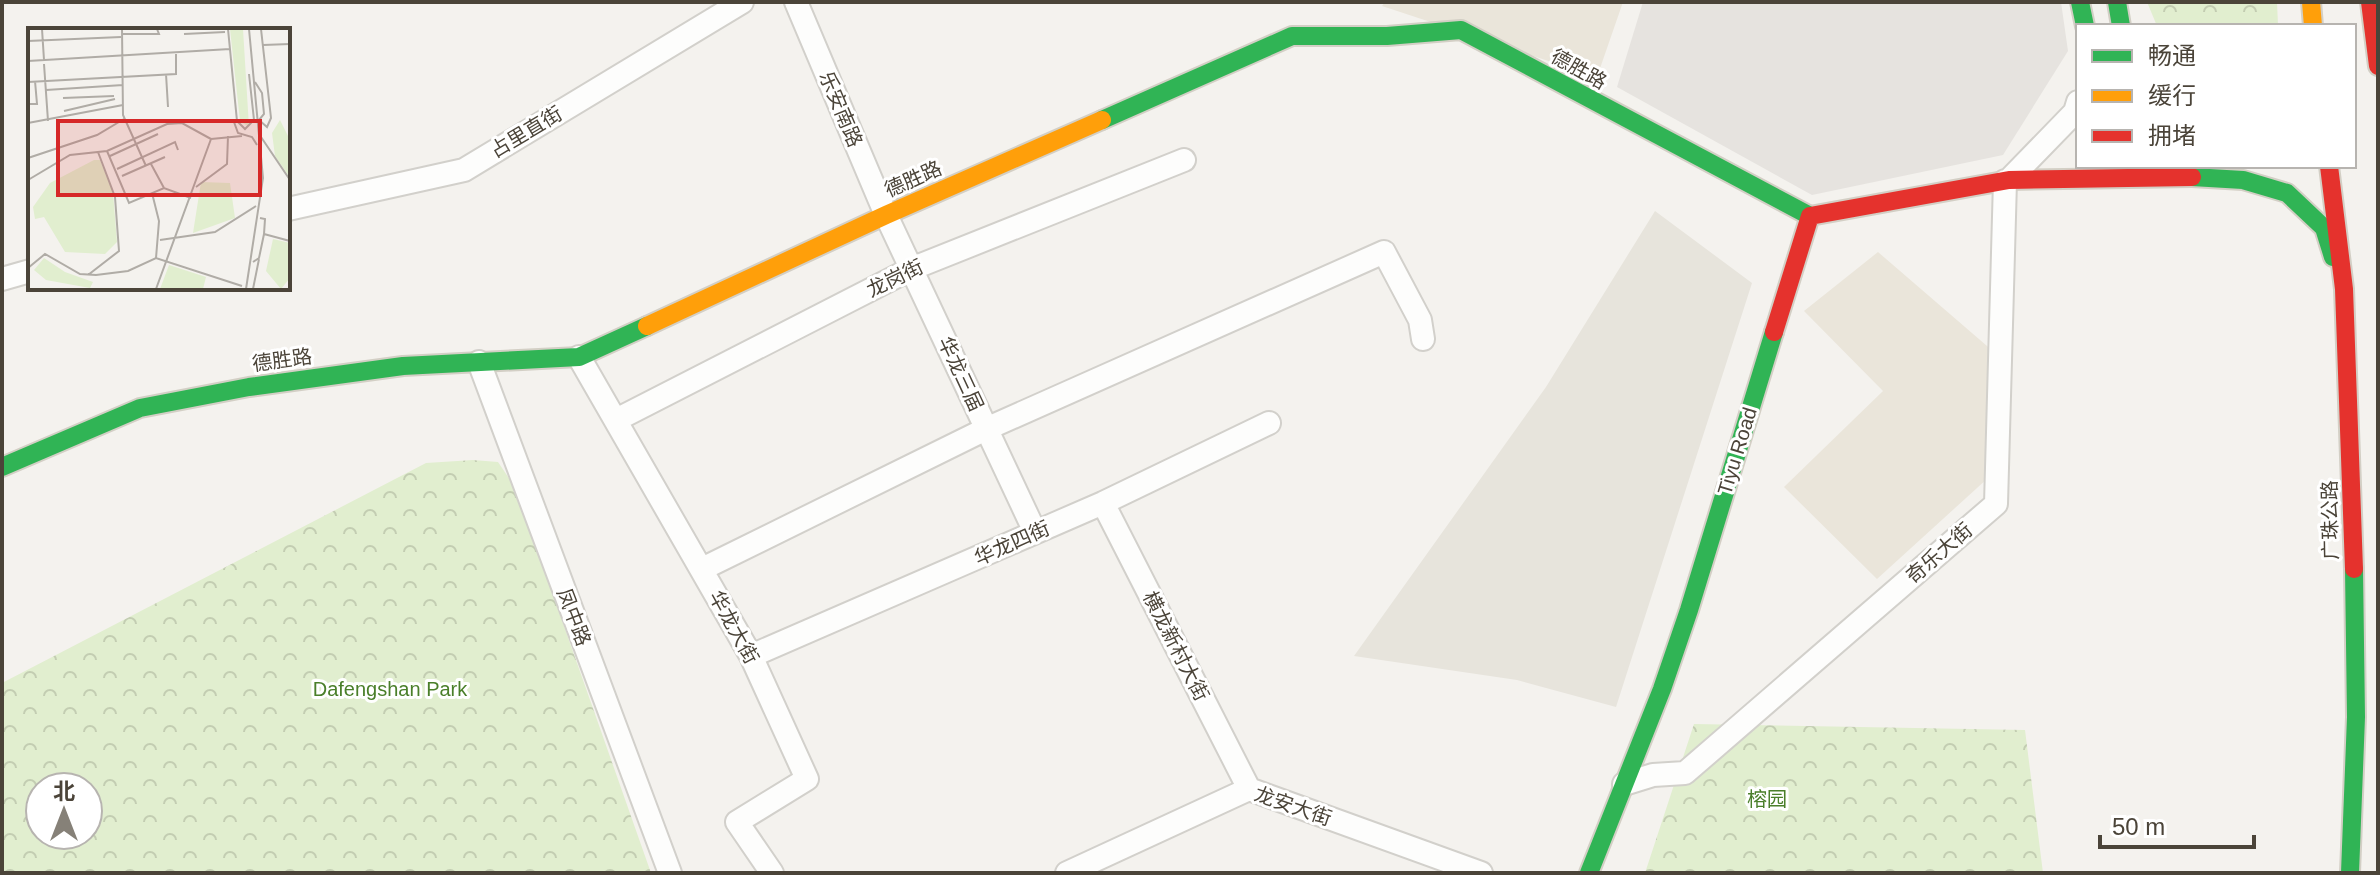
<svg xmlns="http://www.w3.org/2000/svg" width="2380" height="875" viewBox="0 0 2380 875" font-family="Arial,'Noto Sans SC',sans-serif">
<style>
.residential{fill:#e7e4dc}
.education{fill:#eae5da}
.park{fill:url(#park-crowns);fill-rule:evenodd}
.parking{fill:#e6e3df}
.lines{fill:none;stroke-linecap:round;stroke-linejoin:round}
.street-casing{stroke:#d2d0cb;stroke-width:26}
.fast-casing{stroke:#d3cfc5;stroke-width:22}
.slow-casing{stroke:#d3cfc5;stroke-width:22}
.jam-casing{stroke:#d3cfc5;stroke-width:22}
.street{stroke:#fdfdfc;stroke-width:22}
.fast{stroke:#30b455;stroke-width:18}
.slow{stroke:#ff9f0a;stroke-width:18}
.jam{stroke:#e5322d;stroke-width:18}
.labels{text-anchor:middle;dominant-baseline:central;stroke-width:6;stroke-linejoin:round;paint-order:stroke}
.street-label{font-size:20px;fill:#4b4439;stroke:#fff}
.park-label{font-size:20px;fill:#4a7f2a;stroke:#fff}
.inset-road{fill:none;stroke:#b0aca6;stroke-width:2}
.view{fill:#d62828;fill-opacity:0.15;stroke:#d62828;stroke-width:4}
.inset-edge{fill:none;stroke:#4b4439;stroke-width:4}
</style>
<defs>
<pattern id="park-crowns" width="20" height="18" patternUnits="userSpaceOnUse" patternTransform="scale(2)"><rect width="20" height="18" fill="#e1eecf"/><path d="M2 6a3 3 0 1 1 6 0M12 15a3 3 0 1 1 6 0" fill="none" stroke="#c3cdb2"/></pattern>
</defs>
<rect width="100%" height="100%" fill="#f4f2ee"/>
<path class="residential" d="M1655,211L1752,283L1616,707L1517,680L1354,656L1546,387Z"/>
<path class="education" d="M1385,2H1623L1597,77L1382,6Z
M1878,252L1994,352L1988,478L1877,579L1784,487L1883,391L1804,311Z"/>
<path class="park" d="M2147,2H2277L2278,25L2157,26Z
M473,460L498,462L515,487L651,873H2V683L426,463ZM40,787H88V835H40Z
M1694,724L2025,730L2043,873H1645Z"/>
<path class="parking" d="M1643,2H2061L2068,51L2003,155L1812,195L1617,87Z"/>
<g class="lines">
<g class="street-casing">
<path id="street" d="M796,2L886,215L1035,532
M2009,180L2075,112L2078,102
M288,209L464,170L742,2
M2,279L30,271
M579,357L751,656L807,779L737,822L772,873
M479,362L670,873
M616,420L911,269L1184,160
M1103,503L1249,789
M702,569L986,429L1384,252L1420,320L1423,339
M751,656L1103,503L1269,423
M1624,784L1653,775L1685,773L1996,504L2005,181
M1067,873L1249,789L1481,873"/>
</g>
<g class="fast-casing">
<path id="fast" d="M2080,2L2085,26
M2117,2L2121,26
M1102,120L1292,36H1387L1461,30L1810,216
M2175,172L2192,177L2243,180L2287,193L2324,228L2333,257
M2,467L140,408L249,387L403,366L579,357L647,326
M1589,873L1662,689L1689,610L1774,332
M2350,873L2356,717L2354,569"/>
</g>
<g class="slow-casing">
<path id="slow" d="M2311,2L2313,26
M647,326L886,215L1102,120"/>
</g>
<g class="jam-casing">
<path id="jam" d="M2370,2L2378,66
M2329,166L2344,289L2354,569
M1810,216L2009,180L2192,177
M1774,332L1810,216"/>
</g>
<use href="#street" class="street"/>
<use href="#fast" class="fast"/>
<use href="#slow" class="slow"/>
<use href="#jam" class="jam"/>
</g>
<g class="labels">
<g class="street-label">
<text transform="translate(1579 69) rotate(29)">德胜路</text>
<text transform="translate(841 109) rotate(67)">乐安南路</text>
<text transform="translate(526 132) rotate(-31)">占里直街</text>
<text transform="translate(913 179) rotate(-24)">德胜路</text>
<text transform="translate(895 278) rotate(-26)">龙岗街</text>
<text transform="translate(282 360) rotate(-8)">德胜路</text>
<text transform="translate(961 374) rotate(65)">华龙三届</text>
<text transform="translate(1737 451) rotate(-73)">Tiyu Road</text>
<text transform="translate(2330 520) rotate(-91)">广珠公路</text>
<text transform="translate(1012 543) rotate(-24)">华龙四街</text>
<text transform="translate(1939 553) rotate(-41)">奇乐大街</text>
<text transform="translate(574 617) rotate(69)">凤中路</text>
<text transform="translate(734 627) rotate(61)">华龙大街</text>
<text transform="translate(1176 646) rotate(63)">横龙新村大街</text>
<text transform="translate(1293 806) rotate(19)">龙安大街</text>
</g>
<g class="park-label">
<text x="390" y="689">Dafengshan Park</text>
<text x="1767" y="799">榕园</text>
</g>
</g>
<g transform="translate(28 28)">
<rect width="262" height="262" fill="#f4f2ee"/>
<path d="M202,1H215L221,99L212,93ZM252,92L260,108L262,150L247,128L244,105ZM66,132H72L85,165L89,214L77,226L37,224L16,189L7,191L5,179L22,155ZM173,154L202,155L207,190L165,205ZM245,211L262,215V250L253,261L238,243ZM16,230L37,244L65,254L62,260L18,252L6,242Z" fill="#e1eecf"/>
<path d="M141,237L178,249L175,261H132Z" fill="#e1eecf"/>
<path class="inset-road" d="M14,1L16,32M94,1L95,87L118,138M200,1L209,93L217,101L226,92L221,46M94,6H131L129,1M156,6L197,4M0,13L93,9M235,17L262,16M0,33L202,21M16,36L20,93M138,46L140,79M0,54L148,46V26M227,54L234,65L236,86L231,92L239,99L243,90L233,1M18,62L95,57M35,70L86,68M0,76H9L7,53M36,83L87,71M206,94L210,105L224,109L229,117M0,95L95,77M233,109L262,152M183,111L214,108M79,123L101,175L136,160L163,170M82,128L130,106M0,130L69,107L96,91M123,136L136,160M89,141L147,114L150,122M94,148L137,129M0,152L42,127L79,123L139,96L154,95L183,111M168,159L199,136L200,108M124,165L131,193L128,230M236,206L262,213M132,212L187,204L228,178M225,234L231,230L236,206L237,191L232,190M0,240L17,226L52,246L68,247L100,243L128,230L214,258M60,247L91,223L87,169L70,124M128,261L183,111M218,261L235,150L221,1M225,261L231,231"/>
<path class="view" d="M30,93H232V167H30Z"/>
<rect width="262" height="262" class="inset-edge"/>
</g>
<rect width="2380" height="875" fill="none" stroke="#4b4439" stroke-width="8"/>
<rect x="2076" y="24" width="280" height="144" fill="#ffffff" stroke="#b7b4b0" stroke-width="2"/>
<rect x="2092" y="50" width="40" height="12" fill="#30b455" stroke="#b7b4b0" stroke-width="2"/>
<text x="2148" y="64" font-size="24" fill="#4b4439">畅通</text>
<rect x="2092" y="90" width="40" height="12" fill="#ff9f0a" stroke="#b7b4b0" stroke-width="2"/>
<text x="2148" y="104" font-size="24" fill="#4b4439">缓行</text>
<rect x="2092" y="130" width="40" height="12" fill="#e5322d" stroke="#b7b4b0" stroke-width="2"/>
<text x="2148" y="144" font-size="24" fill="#4b4439">拥堵</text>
<g transform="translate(64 811)"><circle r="38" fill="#ffffff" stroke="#b7b4b0" stroke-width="2"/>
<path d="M0-6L14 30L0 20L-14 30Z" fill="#868178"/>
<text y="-12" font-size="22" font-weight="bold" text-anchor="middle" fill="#4b4439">北</text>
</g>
<path d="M2100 835v12h154v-12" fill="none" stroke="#4b4439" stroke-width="4"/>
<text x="2112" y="835" font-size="24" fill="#4b4439" stroke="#ffffff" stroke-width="6" paint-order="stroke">50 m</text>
</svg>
